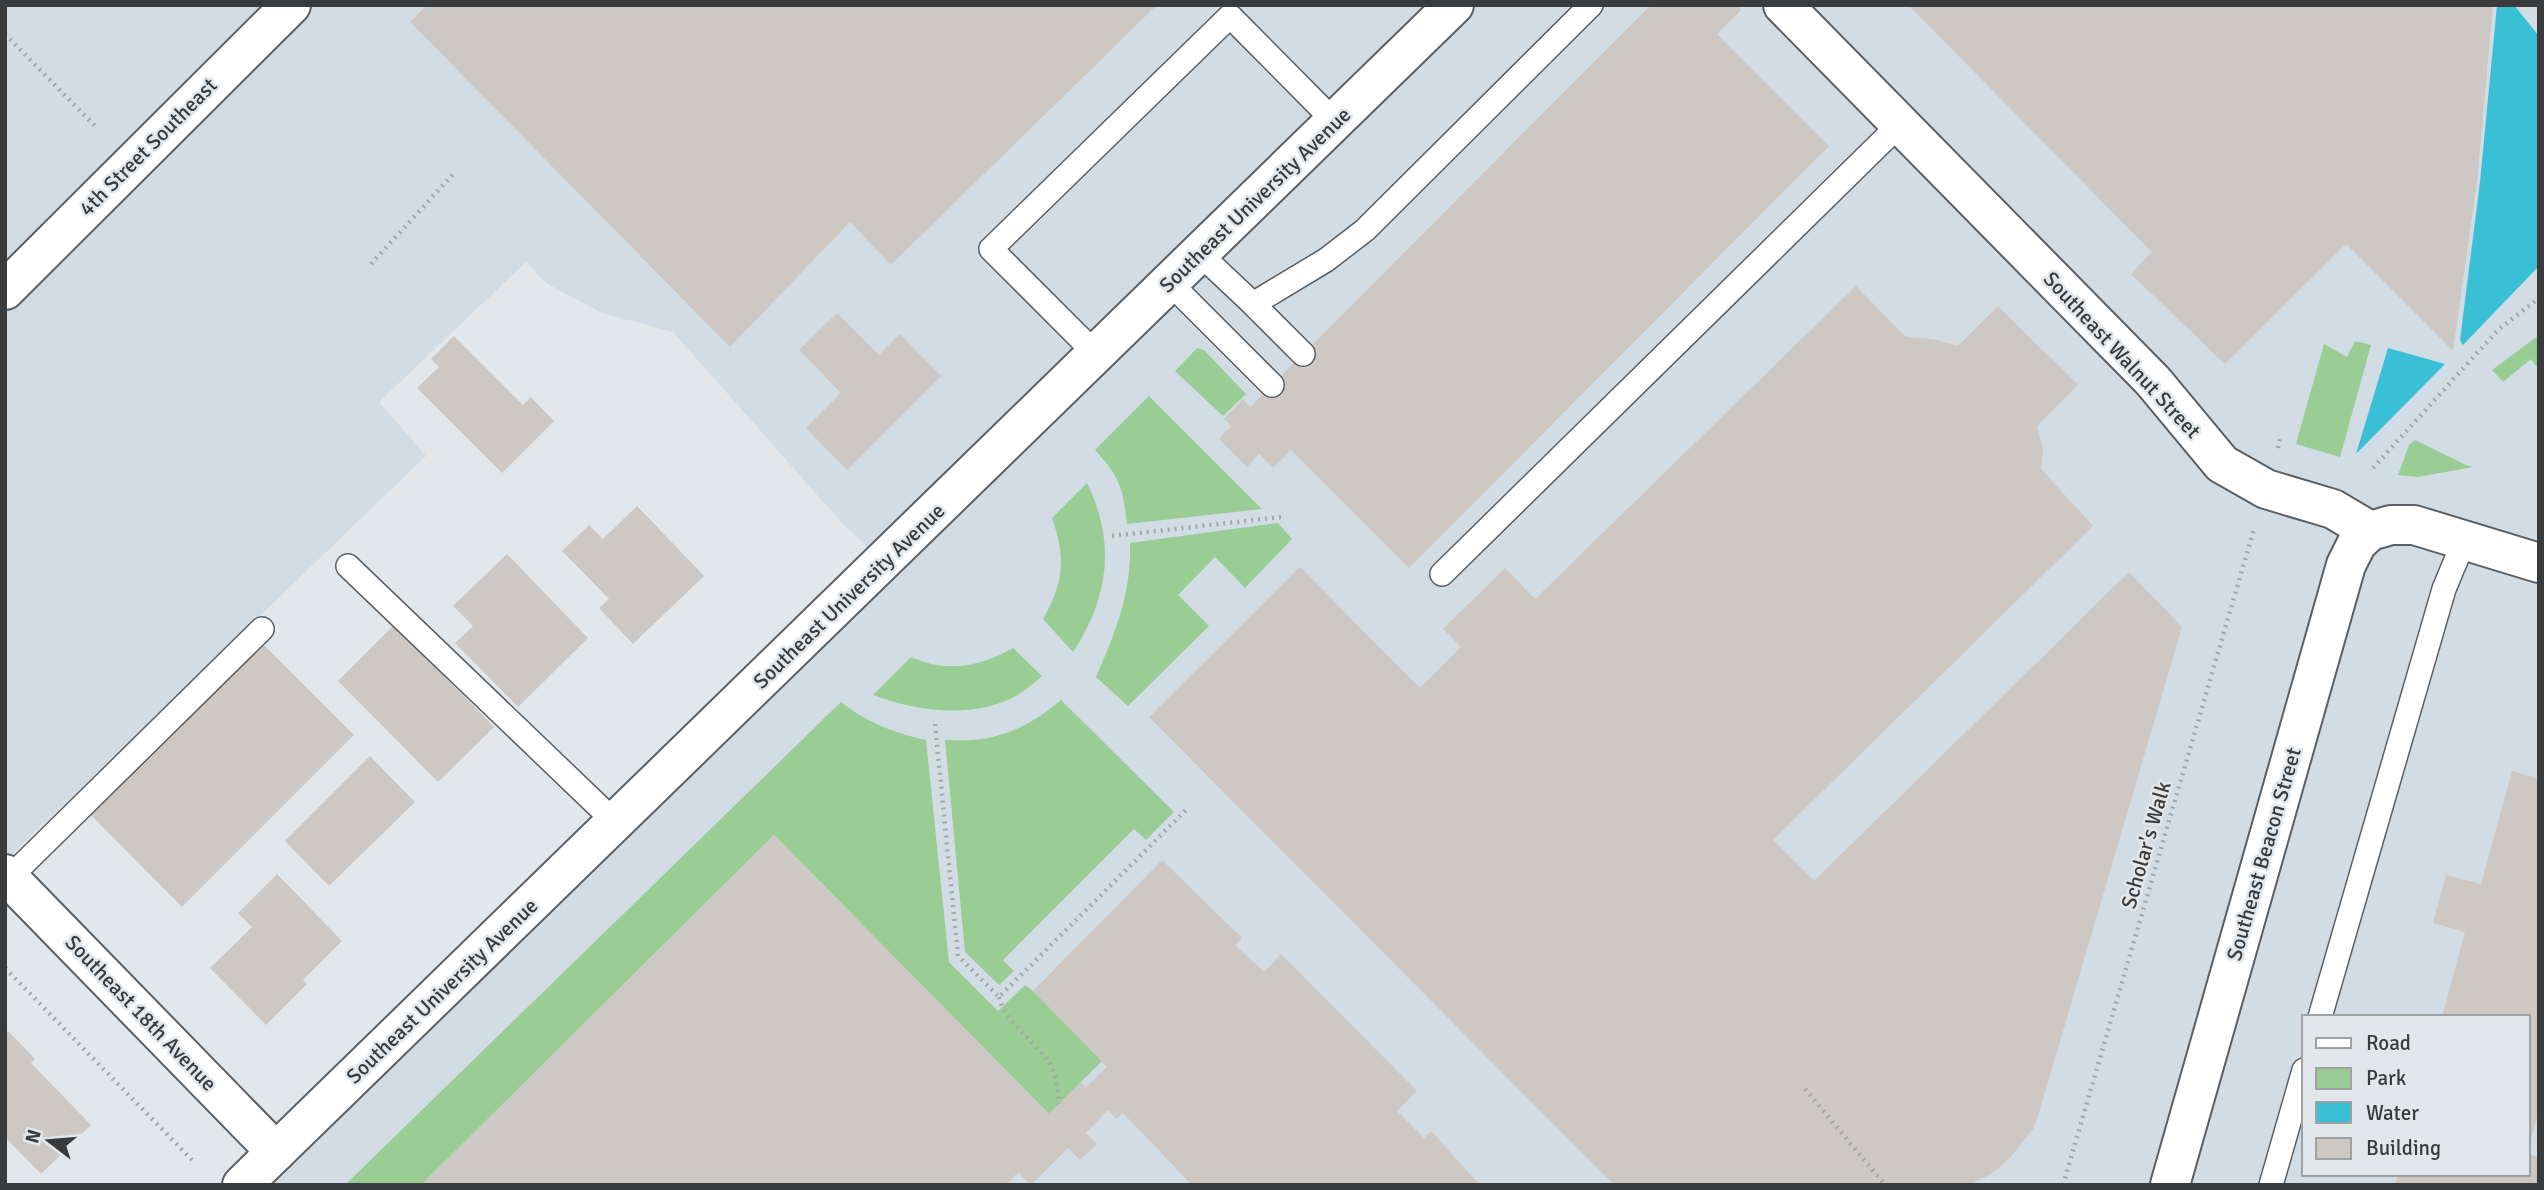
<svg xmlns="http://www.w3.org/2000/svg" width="2544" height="1190" viewBox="0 0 2544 1190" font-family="Signika,sans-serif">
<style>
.built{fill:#d1dce5;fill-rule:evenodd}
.green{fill:#99cd94}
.water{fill:#39c0d6}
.building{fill:#cdc8c4}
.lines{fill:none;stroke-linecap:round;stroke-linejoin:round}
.lane-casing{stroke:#5b5f63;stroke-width:26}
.street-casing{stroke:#5b5f63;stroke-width:42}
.secondary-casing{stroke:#5b5f63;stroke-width:42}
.path{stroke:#a4a8ab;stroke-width:4.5;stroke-dasharray:2 5;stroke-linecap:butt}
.lane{stroke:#fff;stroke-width:23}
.street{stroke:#fff;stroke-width:38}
.secondary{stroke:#fff;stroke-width:38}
.labels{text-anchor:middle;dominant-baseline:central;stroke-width:5;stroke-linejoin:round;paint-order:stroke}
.street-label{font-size:21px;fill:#393b3d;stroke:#e2e7eb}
</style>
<rect width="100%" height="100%" fill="#e2e7eb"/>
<path class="built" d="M5,5H2539V1185H242L883,562L842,523L673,332L602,313L546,283L526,262L379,402L426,456L5,861ZM2304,1017H2528V1174H2304Z"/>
<path class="green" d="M2539,335V370L2531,359L2503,382L2492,370Z
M2355,341L2371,345L2340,457L2296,444L2324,344L2347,357Z
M1197,348L1204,350L1246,394L1223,416L1175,371Z
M1149,396L1262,509L1127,524C1123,488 1120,477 1095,450Z
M2415,440L2466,465L2473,467L2418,477L2398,475L2409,445Z
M1087,483C1116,542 1109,598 1073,652L1043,619C1064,583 1066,557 1052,518Z
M1278,523L1292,539L1245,588L1215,557L1178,595L1209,626L1128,706L1096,677C1115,634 1132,591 1130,543Z
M1013,648L1042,676C1035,682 1028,688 1021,693C977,720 919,712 873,695L911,657C946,673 980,667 1013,648Z
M1061,700L1174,812L1146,840L1134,829L1003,960L1014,971L999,985L965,952L945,740C993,743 1024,731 1061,700Z
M841,702C866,722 894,733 926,740L949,962L998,1011L1025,985L1044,1000L1103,1060L1049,1114L774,835L421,1185H345Z"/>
<path class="water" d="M2497,5H2514L2539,36V266L2463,345L2460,340L2480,182Z
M2388,348L2445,364L2356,454Z"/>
<path class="building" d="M427,5H1157L891,265L850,222L730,347L410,22Z
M1651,5H1737L1741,10L1717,34L1829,146L1409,568L1291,450L1273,468L1259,454L1247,467L1219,439L1231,426L1224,419L1243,399L1250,407Z
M1908,5H2493L2477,182L2453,351L2346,244L2225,364L2131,274L2152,252Z
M1856,286L1906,337L1933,339L1958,346L1998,306L2078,385L2037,426L2043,450L2041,469L2093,526L1773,840L1814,881L2129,572L2182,627L2038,1116L2033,1129L2009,1159L1991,1174L1969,1185H1614L1149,717L1300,567L1420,688L1461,647L1443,629L1505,568L1535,599Z
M837,313L879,355L900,334L941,376L847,470L806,428L841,393L799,350Z
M454,336L523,405L531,397L554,421L502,473L417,388L439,367L431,359Z
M637,506L704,576L633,644L599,608L609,599L562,551L589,525L603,539Z
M507,554L588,638L518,707L455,643L473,626L453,606Z
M394,625L494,727L438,782L338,681Z
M259,640L354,735L182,907L88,812Z
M370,756L415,802L329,886L285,841Z
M2512,771L2539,779V1111L2529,1146L2528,1017H2442L2465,932L2433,923L2446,875L2481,884Z
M774,835L1049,1114L1081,1082L1086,1087L1107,1067L1033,991L1162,860L1242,938L1235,945L1264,972L1281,954L1417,1091L1397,1111L1424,1138L1431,1131L1480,1185H1192L1123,1113L1116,1119L1108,1110L1086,1133L1097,1144L1080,1160L1068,1148L1031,1185L1018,1172L1006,1185H421Z
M277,874L342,941L303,980L307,984L266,1025L210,968L252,927L238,913Z
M8,1031L35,1059L31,1063L91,1125L41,1174L5,1137V1033Z
M2528,1154L2539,1157V1185H2395L2398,1174H2528Z"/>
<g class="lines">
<g class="lane-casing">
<path id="lane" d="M1200,254L1253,304L1326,260L1365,230L1591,5
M1170,283L1272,385
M1253,304L1303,354
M1097,355L991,249L1230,16L1335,122
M348,566L616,823
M1442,574L1900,124
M5,882L262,629
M2320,1017L2444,589L2464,541
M2271,1185L2304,1070"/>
</g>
<g class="street-casing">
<path id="street" d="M1783,5L2153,381L2222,464L2266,489L2333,509L2370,531L2391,525H2414L2539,563
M5,874L276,1152
M2170,1185L2346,565L2357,543L2370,531"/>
</g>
<g class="secondary-casing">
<path id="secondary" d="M5,290L291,5
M242,1185L1454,5"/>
</g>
<path class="path" d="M5,34L95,126
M371,264L456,171
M2278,448L2280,439
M2373,468L2498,330L2539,298
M1112,536L1281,517
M935,724L958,956L999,997L1188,808
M5,968L193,1161
M999,997C1006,1029 1046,1044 1055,1076C1058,1085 1058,1095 1059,1104
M1805,1089L1885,1185
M2063,1185L2254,529"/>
<use href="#lane" class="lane"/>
<use href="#street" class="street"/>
<use href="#secondary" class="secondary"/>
</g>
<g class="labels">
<g class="street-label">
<text transform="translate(148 147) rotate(-45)">4th Street Southeast</text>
<text transform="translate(1255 200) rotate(-44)">Southeast University Avenue</text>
<text transform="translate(2122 355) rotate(47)">Southeast Walnut Street</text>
<text transform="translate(849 596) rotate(-44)">Southeast University Avenue</text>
<text transform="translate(2146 845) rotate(-74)">Scholar's Walk</text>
<text transform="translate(2264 854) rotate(-74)">Southeast Beacon Street</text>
<text transform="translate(442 991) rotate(-44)">Southeast University Avenue</text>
<text transform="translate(141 1013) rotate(46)">Southeast 18th Avenue</text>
</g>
</g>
<rect width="2544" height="1190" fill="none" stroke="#393b3d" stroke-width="14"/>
<rect x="2302" y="1015" width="228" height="161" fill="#e2e7eb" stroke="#9ea2a5" stroke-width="2"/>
<rect x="2316" y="1038" width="35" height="10" fill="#ffffff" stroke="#9ea2a5" stroke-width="2"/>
<text x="2366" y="1050" font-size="21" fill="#393b3d">Road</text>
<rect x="2316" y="1068" width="35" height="21" fill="#99cd94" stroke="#9ea2a5" stroke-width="2"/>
<text x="2366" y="1085" font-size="21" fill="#393b3d">Park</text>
<rect x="2316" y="1102" width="35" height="21" fill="#39c0d6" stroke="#9ea2a5" stroke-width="2"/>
<text x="2366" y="1120" font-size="21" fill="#393b3d">Water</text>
<rect x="2316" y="1138" width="35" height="21" fill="#cdc8c4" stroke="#9ea2a5" stroke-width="2"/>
<text x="2366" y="1155" font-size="21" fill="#393b3d">Building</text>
<g transform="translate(49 1141) rotate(286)" stroke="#e2e7eb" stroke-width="5" paint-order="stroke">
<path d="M0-5L12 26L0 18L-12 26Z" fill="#393b3d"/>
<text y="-10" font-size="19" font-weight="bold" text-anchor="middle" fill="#393b3d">N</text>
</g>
</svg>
